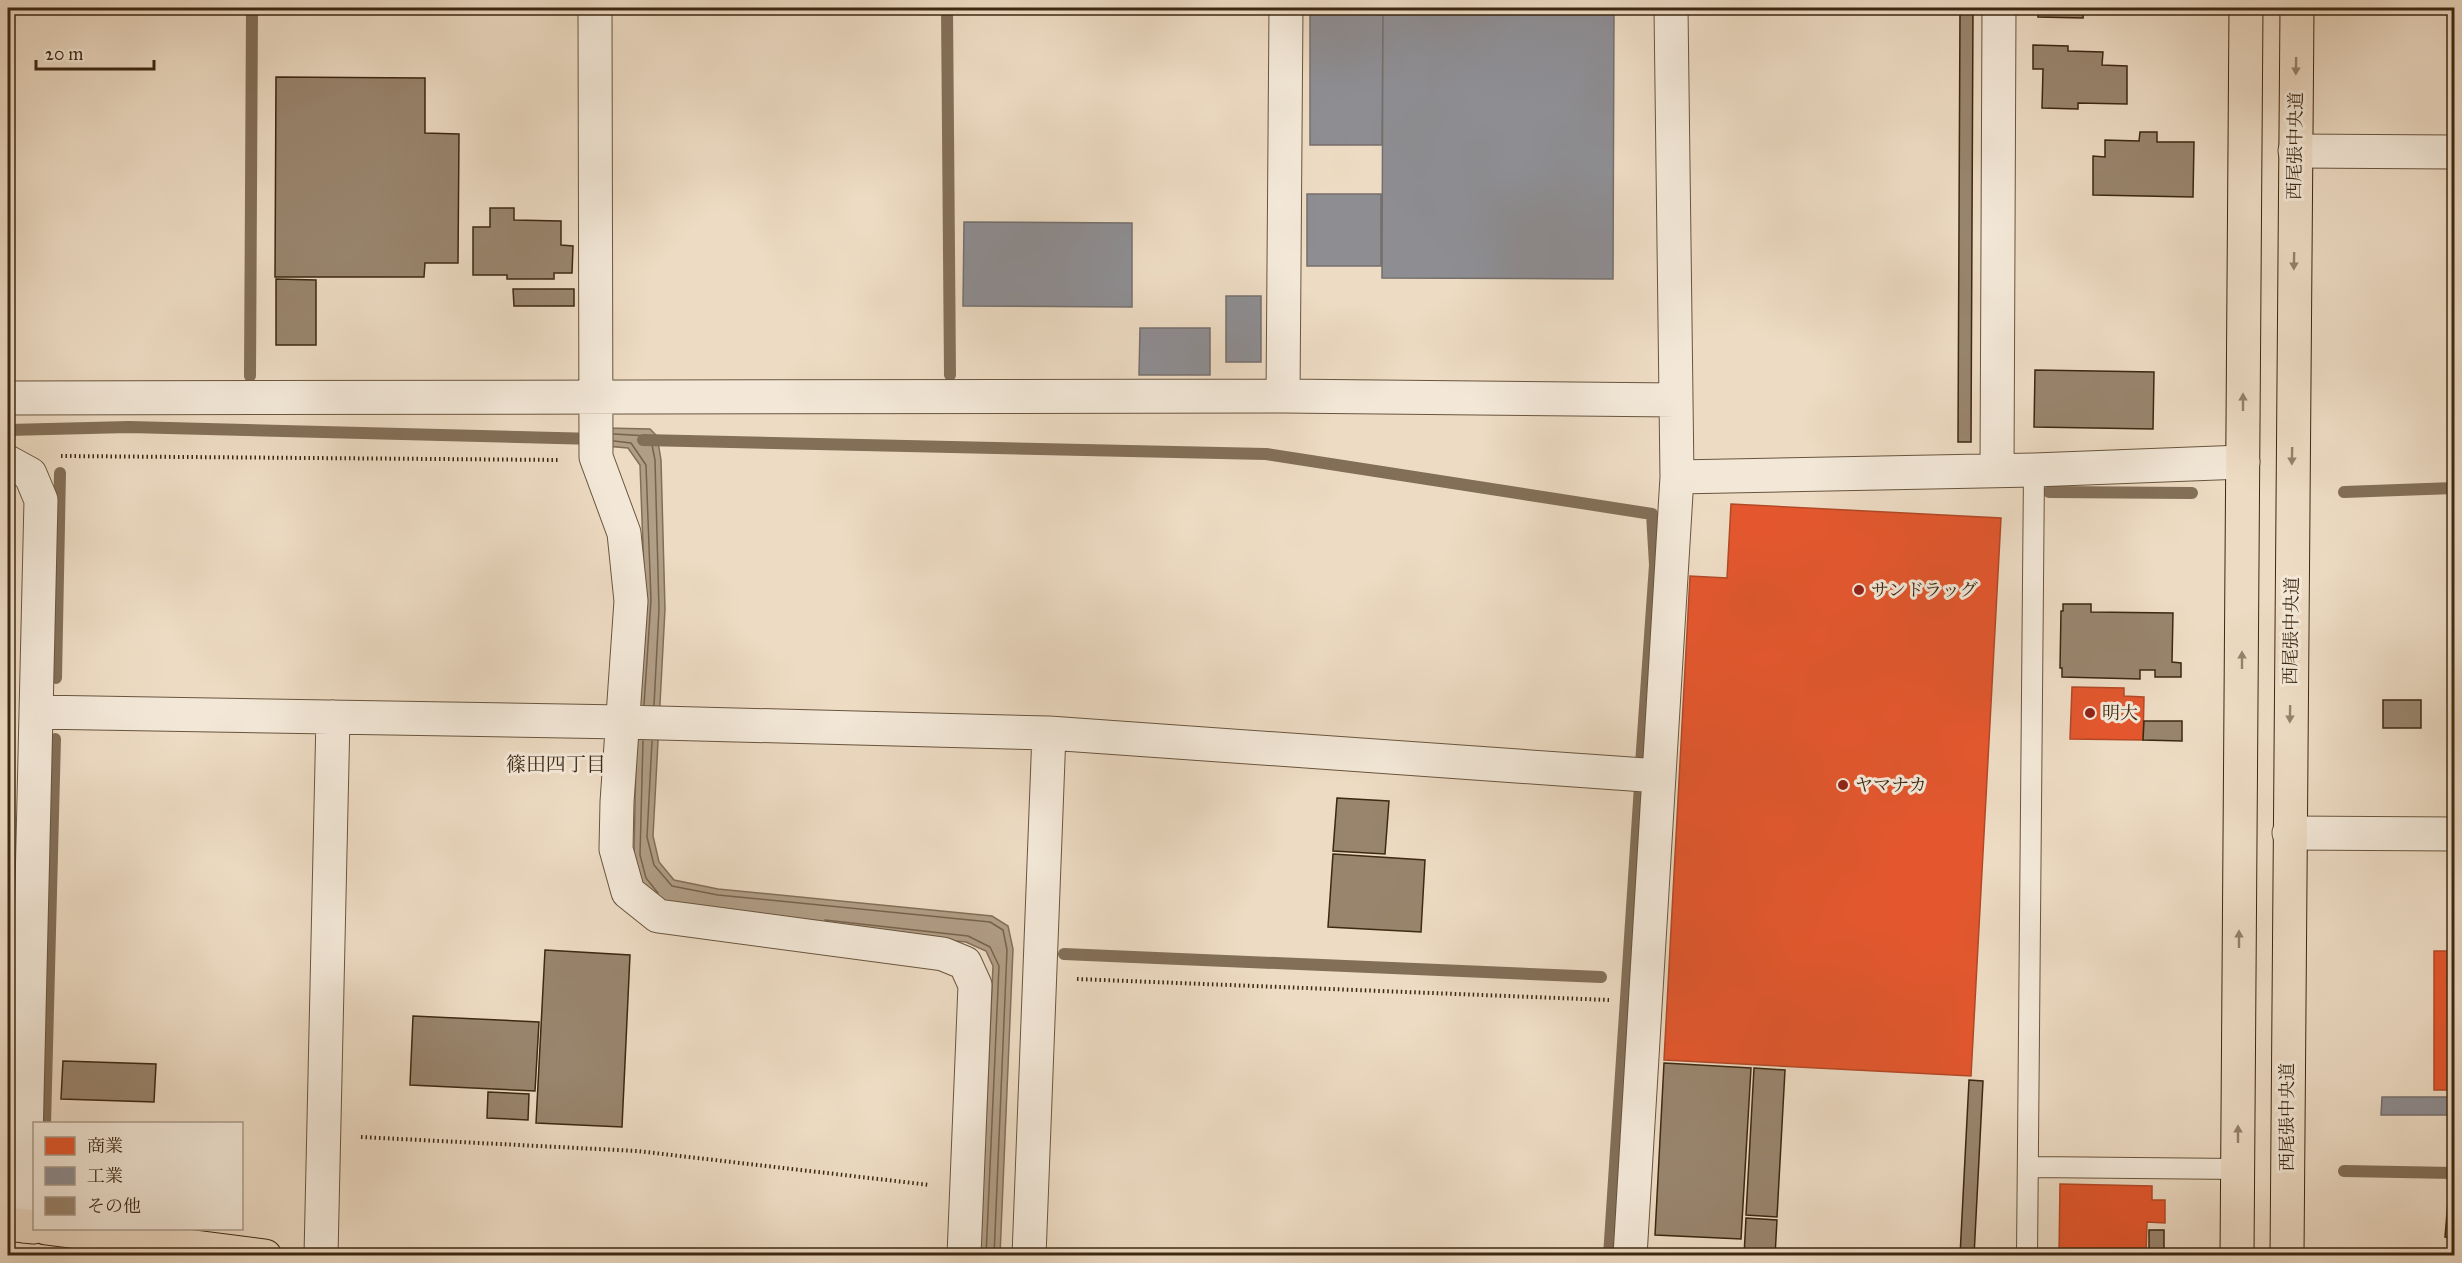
<svg xmlns="http://www.w3.org/2000/svg" width="2462" height="1263" viewBox="0 0 2462 1263" font-family="'IM FELL Great Primer','Noto Serif JP',serif">
<style>
.water{fill:#b19e87;stroke:#836f58;stroke-width:1.5}
.shops{fill:#e4572e;stroke:#b24926;stroke-width:1.5}
.industry{fill:#8d8d92;stroke:#756f6c;stroke-width:1.5}
.lines{fill:none;stroke-linecap:round;stroke-linejoin:round}
.shore{stroke:#77634c;stroke-width:1.5}
.stream{stroke:#836f58;stroke-width:12}
.building{fill:#99856e;stroke:#3d2812;stroke-width:1.5}
.service-casing{stroke:#69553e;stroke-width:22}
.minor-casing{stroke:#69553e;stroke-width:35}
.primary-casing{stroke:#3d2812;stroke-width:35}
.path{stroke:#3d2812;stroke-width:4;stroke-dasharray:1.5 3;stroke-linecap:butt}
.service{stroke:#f3e8d8;stroke-width:20}
.minor{stroke:#f3e8d8;stroke-width:33}
.primary{stroke:#eddbc3;stroke-width:33}
.oneway{fill:#95826a}
.poi-dot{fill:#8f2418;stroke:#f3e8d8;stroke-width:2}
.labels{text-anchor:middle;dominant-baseline:central;stroke-width:6;stroke-linejoin:round;paint-order:stroke}
.street-label{font-size:18px;fill:#3d2812;stroke:#f3e8d8}
.poi-label{font-size:18px;fill:#3d2812;stroke:#f3e8d8;text-anchor:start}
.neighbourhood-label{font-size:20px;fill:#3d2812;stroke:#f3e8d8}
</style>
<rect width="100%" height="100%" fill="#eddbc3"/>
<filter id="stains"><feTurbulence type="fractalNoise" baseFrequency=".00333" numOctaves="4"/><feColorMatrix values="0 0 0 0 .2 0 0 0 0 .09 0 0 0 0 .02 0 0 0 .5 -.17"/></filter>
<radialGradient id="worn" r=".72"><stop offset=".6" stop-color="#630" stop-opacity="0"/><stop offset="1" stop-color="#630" stop-opacity=".3"/></radialGradient>
<path class="water" d="M605,428L650,429L657,436L661,460L665,609L653,836L659,862L674,880L718,889L992,916L1008,926L1013,949L1000,1255H980L993,966L986,951L966,942L684,910L658,902L640,881L634,856L637,708L645,600L640,465L628,448L605,446Z"/>
<path class="shops" d="M1731,504L2001,518L1971,1076L1664,1060L1690,576L1727,578Z
M2072,687L2124,688V696L2144,697L2143,740L2070,739Z
M2434,951H2454V1090H2434Z
M2060,1184L2152,1186V1200H2165V1223L2147,1222L2146,1256H2059Z"/>
<path class="industry" d="M1310,8H1383L1382,145H1310Z
M1383,8H1614L1613,279L1382,278Z
M1307,194H1381V266H1307Z
M964,222L1132,223V307L963,306Z
M1226,296H1261V362H1226Z
M1140,328H1210V375H1139Z
M2382,1097H2454V1115H2381Z"/>
<g class="lines">
<path class="shore" d="M614,434L648,436L651,440L655,460L659,609L654,705
M614,441L631,443L646,465L651,600L644,705
M643,741L640,855L646,878L658,893
M652,741L647,837L654,865L672,886L718,895L990,922L1003,930L1007,950L994,1256
M825,920L968,936L990,947L999,966L986,1256"/>
<path class="stream" d="M947,8L950,375
M250,376L252,8
M8,430L129,427L596,439
M643,440L1266,454L1652,514L1655,565L1641,764
M2049,492L2192,493
M2344,492L2454,488
M56,678L60,473
M1064,954L1601,977
M45,1124L55,739
M2344,1171L2454,1173
M1609,1256L1640,786"/>
</g>
<path class="building" d="M1960,8H1973L1971,442H1958Z
M2038,8H2084L2083,18L2038,17Z
M2033,45L2068,46V51L2103,52L2102,65L2127,66V104L2078,103V109L2042,108L2043,69H2033Z
M276,77L425,78V133L459,134L458,263H425L424,277H275Z
M2140,132H2157V142H2194L2193,197L2093,195V156L2105,157V140L2139,141Z
M490,208H514V220L561,221V245L573,246L572,273H554V279H507V275H473V227H490Z
M276,279L316,280V345H276Z
M513,289H574V306H514Z
M2035,370L2154,372L2153,429L2034,427Z
M2063,604H2091V612L2173,613L2172,662L2181,663V677H2155V670H2140V679L2062,677V668H2060L2061,611H2063Z
M2383,700H2421V728H2383Z
M2144,721H2182V741L2143,740Z
M1337,798L1389,801L1385,854L1333,851Z
M1333,854L1425,860L1421,932L1328,927Z
M545,950L630,955L622,1127L536,1123Z
M413,1016L539,1022L535,1091L410,1085Z
M63,1061L156,1064L154,1102L61,1099Z
M1664,1063L1751,1068L1741,1239L1655,1235Z
M1754,1068L1785,1070L1777,1217L1746,1215Z
M1969,1080L1983,1081L1974,1256H1960Z
M488,1092L529,1094L528,1120L487,1118Z
M2449,1189L2454,1190V1238L2445,1237Z
M1746,1218L1777,1220L1775,1256H1744Z
M2149,1230H2164V1256H2149Z"/>
<g class="lines">
<g class="service-casing">
<path id="service" d="M2028,1167L2238,1169
M2027,1256L2034,470"/>
</g>
<g class="minor-casing">
<path id="minor" d="M595,8L596,457L624,533L631,601L617,802L616,849L628,892L658,916L943,954L965,963L975,985L964,1256
M2295,151L2454,152
M1283,396L1286,8
M8,398L1283,396L1676,400
M8,462L30,474L41,500L24,1226
M1997,470L1999,8
M1677,477L2034,470L2243,462
M36,712L622,722L1049,733L1029,1256
M1049,733L1659,776
M2289,833L2454,834
M321,1256L333,717
M1630,1256L1677,477L1671,8"/>
</g>
<g class="primary-casing">
<path id="primary" d="M8,1224L34,1227
M46,1228L265,1256
M2237,1256L2246,8
M2287,1256L2297,8"/>
</g>
<path class="path" d="M61,456L560,460
M1077,979L1609,1000
M361,1137L637,1151L930,1185"/>
<use href="#service" class="service"/>
<use href="#minor" class="minor"/>
<use href="#primary" class="primary"/>
</g>
<defs><path id="oneway-solid" d="M-6-.8H1V-3.2L6.5 0L1 3.2V.8H-6Z" transform="scale(1.5)"/></defs>
<g class="oneway">
<use href="#oneway-solid" transform="translate(2296 66) rotate(91)"/>
<use href="#oneway-solid" transform="translate(2294 261) rotate(91)"/>
<use href="#oneway-solid" transform="translate(2243 402) rotate(-90)"/>
<use href="#oneway-solid" transform="translate(2292 456) rotate(91)"/>
<use href="#oneway-solid" transform="translate(2242 660) rotate(-90)"/>
<use href="#oneway-solid" transform="translate(2290 714) rotate(91)"/>
<use href="#oneway-solid" transform="translate(2239 939) rotate(-90)"/>
<use href="#oneway-solid" transform="translate(2238 1134) rotate(-90)"/>
</g>
<g class="poi-dot">
<circle cx="1859" cy="590" r="6"/>
<circle cx="2090" cy="713" r="6"/>
<circle cx="1843" cy="785" r="6"/>
</g>
<g class="labels">
<g class="street-label">
<text transform="translate(2295 146) rotate(-89)">西尾張中央道</text>
<text transform="translate(2291 631) rotate(-89)">西尾張中央道</text>
<text transform="translate(2287 1117) rotate(-90)">西尾張中央道</text>
</g>
<g class="poi-label">
<text x="1871" y="590">サンドラッグ</text>
<text x="2102" y="713">明大</text>
<text x="1855" y="785">ヤマナカ</text>
</g>
<g class="neighbourhood-label">
<text x="556" y="764">篠田四丁目</text>
</g>
</g>
<rect width="2462" height="1263" fill="none" stroke="#eddbc3" stroke-width="30"/>
<rect x="9" y="9" width="2444" height="1245" fill="none" stroke="#3d2812" stroke-width="3"/>
<rect x="15" y="15" width="2432" height="1233" fill="none" stroke="#3d2812" stroke-width="1.5"/>
<rect x="33" y="1122" width="210" height="108" fill="#f3e8d8" stroke="#aa9b89" stroke-width="1.5"/>
<rect x="45" y="1137" width="30" height="18" fill="#e4572e" stroke="#aa9b89" stroke-width="1.5"/>
<text x="87" y="1152" font-size="18" fill="#3d2812">商業</text>
<rect x="45" y="1167" width="30" height="18" fill="#8d8d92" stroke="#aa9b89" stroke-width="1.5"/>
<text x="87" y="1182" font-size="18" fill="#3d2812">工業</text>
<rect x="45" y="1197" width="30" height="18" fill="#99856e" stroke="#aa9b89" stroke-width="1.5"/>
<text x="87" y="1212" font-size="18" fill="#3d2812">その他</text>
<path d="M36 60v9h118v-9" fill="none" stroke="#3d2812" stroke-width="3"/>
<text x="45" y="60" font-size="18" fill="#3d2812" stroke="#f3e8d8" stroke-width="4.5" paint-order="stroke">20 m</text>
<rect width="100%" height="100%" filter="url(#stains)"/>
<rect width="100%" height="100%" fill="url(#worn)"/>
</svg>
